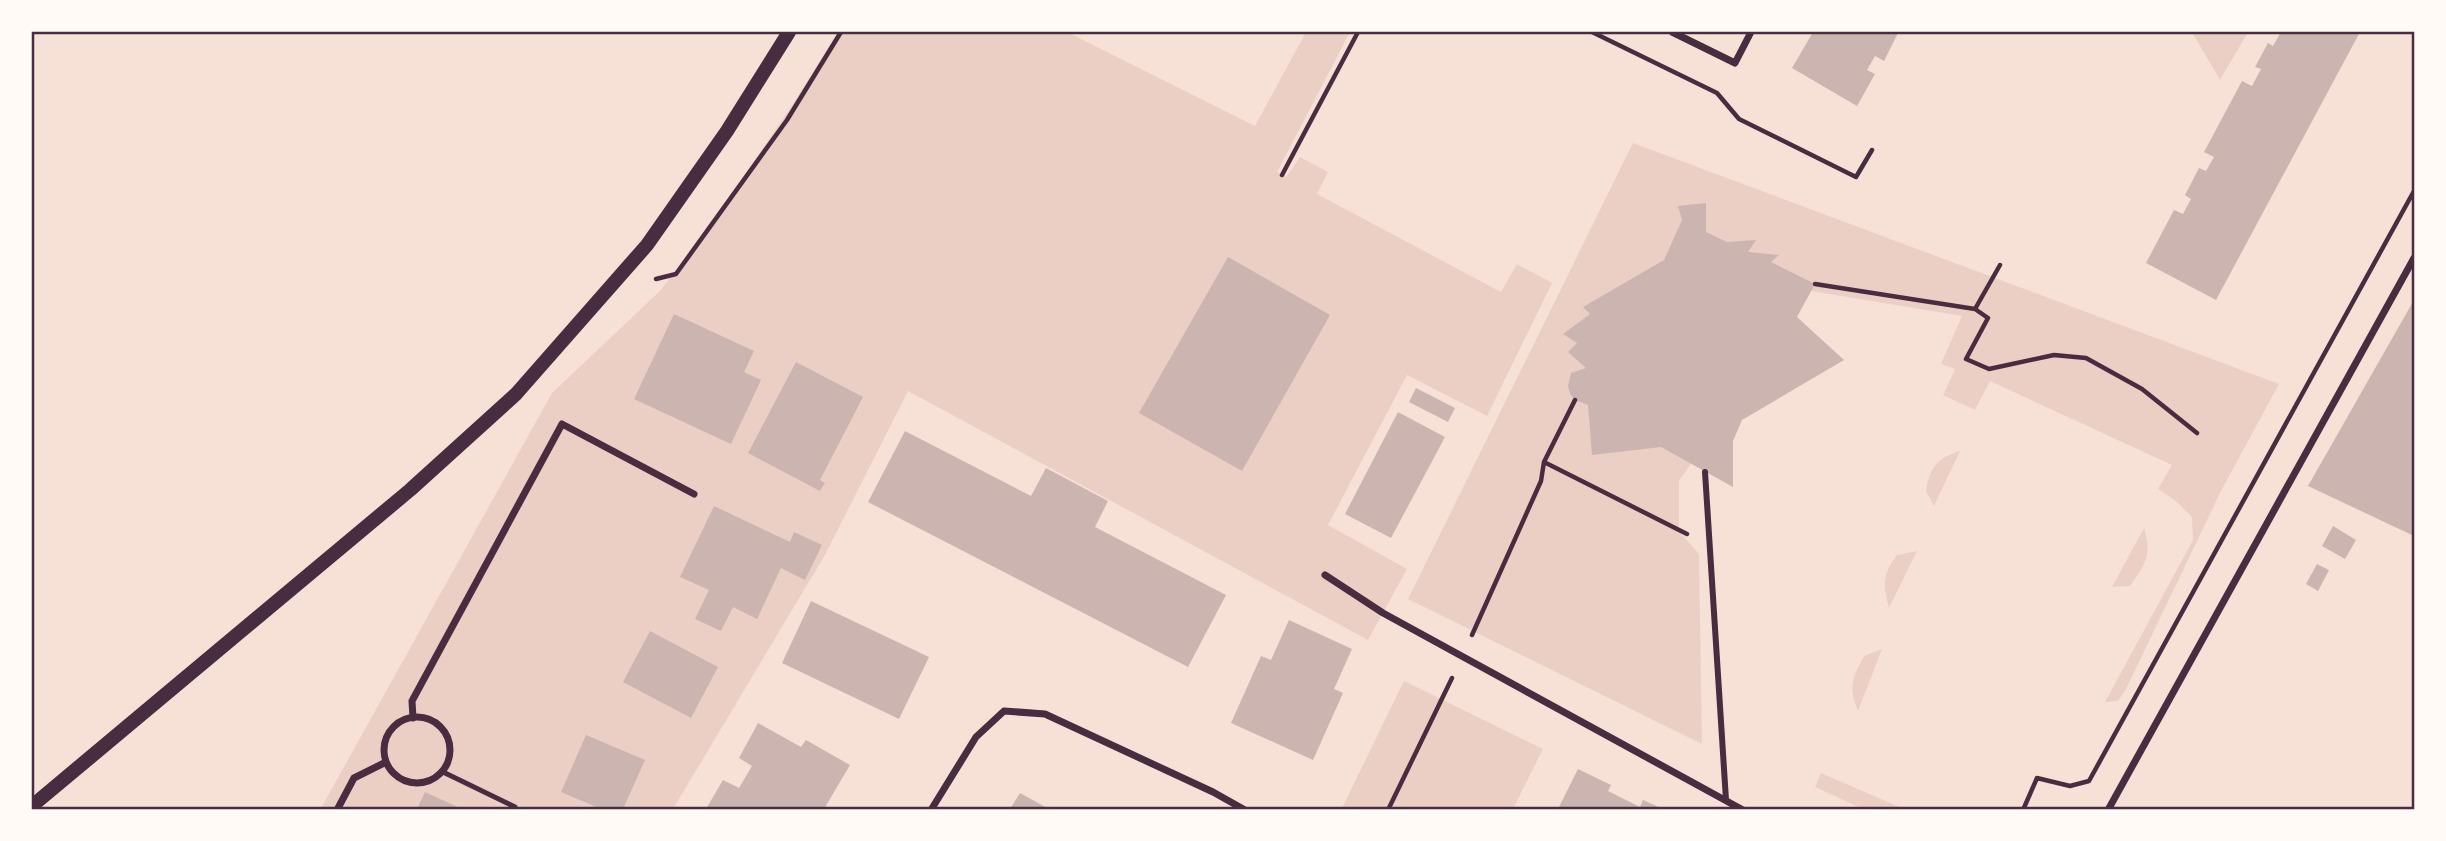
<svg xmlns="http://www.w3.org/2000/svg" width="2446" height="841" viewBox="0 0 2446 841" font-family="Rubik,sans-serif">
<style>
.green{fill:#ebcfc5}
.building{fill:#ccb4b1}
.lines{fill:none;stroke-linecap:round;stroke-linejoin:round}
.path{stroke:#4a2c40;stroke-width:4.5}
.service{stroke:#4a2c40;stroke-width:5}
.pedestrian{stroke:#4a2c40;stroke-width:6}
.minor{stroke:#4a2c40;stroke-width:7}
.secondary{stroke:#4a2c40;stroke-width:14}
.neatline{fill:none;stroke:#4a2c40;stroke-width:2.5}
</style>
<rect width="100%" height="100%" fill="#f7e1d7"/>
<path class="green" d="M838,32H1067L1255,126L1306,32H1350L1277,172L1286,177L1300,157L1328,172L1317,194L1501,292L1517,264L1552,283L1487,416L1407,375L1328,525L1407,569L1368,640L908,391L825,555L673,809L320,810L552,393L661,290L718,214L791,107Z
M2192,32H2248L2220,80Z
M1633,143L2279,384L2221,491L2126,689L2118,701L2105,702L2193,540L2192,517L2177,502L2158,489L2172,465L1990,381L1975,410L1943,395L1955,369L1941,364L1962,316L1811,291L1679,481V531L1699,554L1702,744L1408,599Z
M1960,451L1934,506L1926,491C1930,467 1937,458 1960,451Z
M2144,528C2152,555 2146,563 2130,586L2112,587Z
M1917,551L1889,608C1883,584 1882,575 1897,555Z
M1882,649L1858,711C1848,686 1852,679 1864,656Z
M1404,681L1543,749L1513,809L1341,810Z
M1821,773L1904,809H1863L1815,787Z"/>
<path class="building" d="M1813,32L1898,33L1884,61L1875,56L1867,70L1875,74L1857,106L1792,68Z
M2281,32H2360L2216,300L2146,263L2174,210L2183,214L2191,199L2185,195L2199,168L2206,171L2214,157L2204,152L2242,81L2252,86L2261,69L2255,67L2268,43L2273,46Z
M1706,203V232L1727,242L1756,240L1748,252L1779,255L1771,262L1815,284L1797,317L1844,360L1742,420L1733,441V487L1661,447L1592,455L1588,405L1575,400L1570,394L1568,386L1571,373L1586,368L1568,352L1577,343L1563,334L1590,314L1583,307L1664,260L1682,220L1678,206Z
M1228,257L1330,315L1242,471L1139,413Z
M2414,300V536L2308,486Z
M674,314L754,351L744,372L761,380L731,444L634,399Z
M796,362L863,397L820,480L825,483L820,491L748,453Z
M1416,388L1455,408L1448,422L1409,402Z
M1398,412L1445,437L1391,538L1345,514Z
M905,431L1031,496L1046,468L1108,501L1095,527L1226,595L1188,667L868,502Z
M714,506L790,542L794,532L822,545L805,580L781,568L757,619L733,607L721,631L695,619L709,590L680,577Z
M2333,526L2356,540L2345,559L2322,546Z
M2317,564L2329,570L2318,591L2306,584Z
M811,601L929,657L899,719L782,663Z
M1289,620L1352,649L1334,689L1343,693L1313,760L1231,723L1261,656L1271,660Z
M650,631L718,667L691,718L623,682Z
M758,723L801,747L806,740L850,765L824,809H706L723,780L739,788L752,766L739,758Z
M586,735L645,760L623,809H601L561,792Z
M1578,769L1611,785L1608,791L1640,807L1643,800L1663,809H1558Z
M425,792L462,809H417Z
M1020,793L1049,809H1010Z"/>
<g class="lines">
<path class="path" d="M1592,32L1717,93L1739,119L1856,177L1872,150
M1282,175L1358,32
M656,279L676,274L787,120L841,32
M1815,284L1975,309L1988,318L1966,359L1989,369L2054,355L2086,358L2142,389L2197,433
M1975,309L2000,265
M1544,462L1575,400
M1472,635L1541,481L1544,462L1687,534
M1388,810L1452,678
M2023,810L2037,778L2070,786L2089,781L2414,191"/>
<path class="service" d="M443,772L515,807"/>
<path class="pedestrian" d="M1705,472L1726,800"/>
<path class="minor" d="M1672,32L1735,63L1751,32
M1325,575L1383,613L1743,810
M384 750a33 33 0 1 1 66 0a33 33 0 1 1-66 0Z
M413,718L412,701L562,424L694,494
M337,810L354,778L386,762
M931,810L976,737L1004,711L1045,714L1213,792L1245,810
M2108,810L2414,258"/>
<path class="secondary" d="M32,806L410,490L516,394L647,245L727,131L789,32"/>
</g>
<rect width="2446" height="841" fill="none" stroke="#fffaf5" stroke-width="66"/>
<rect x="33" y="33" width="2380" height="775" class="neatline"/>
</svg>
